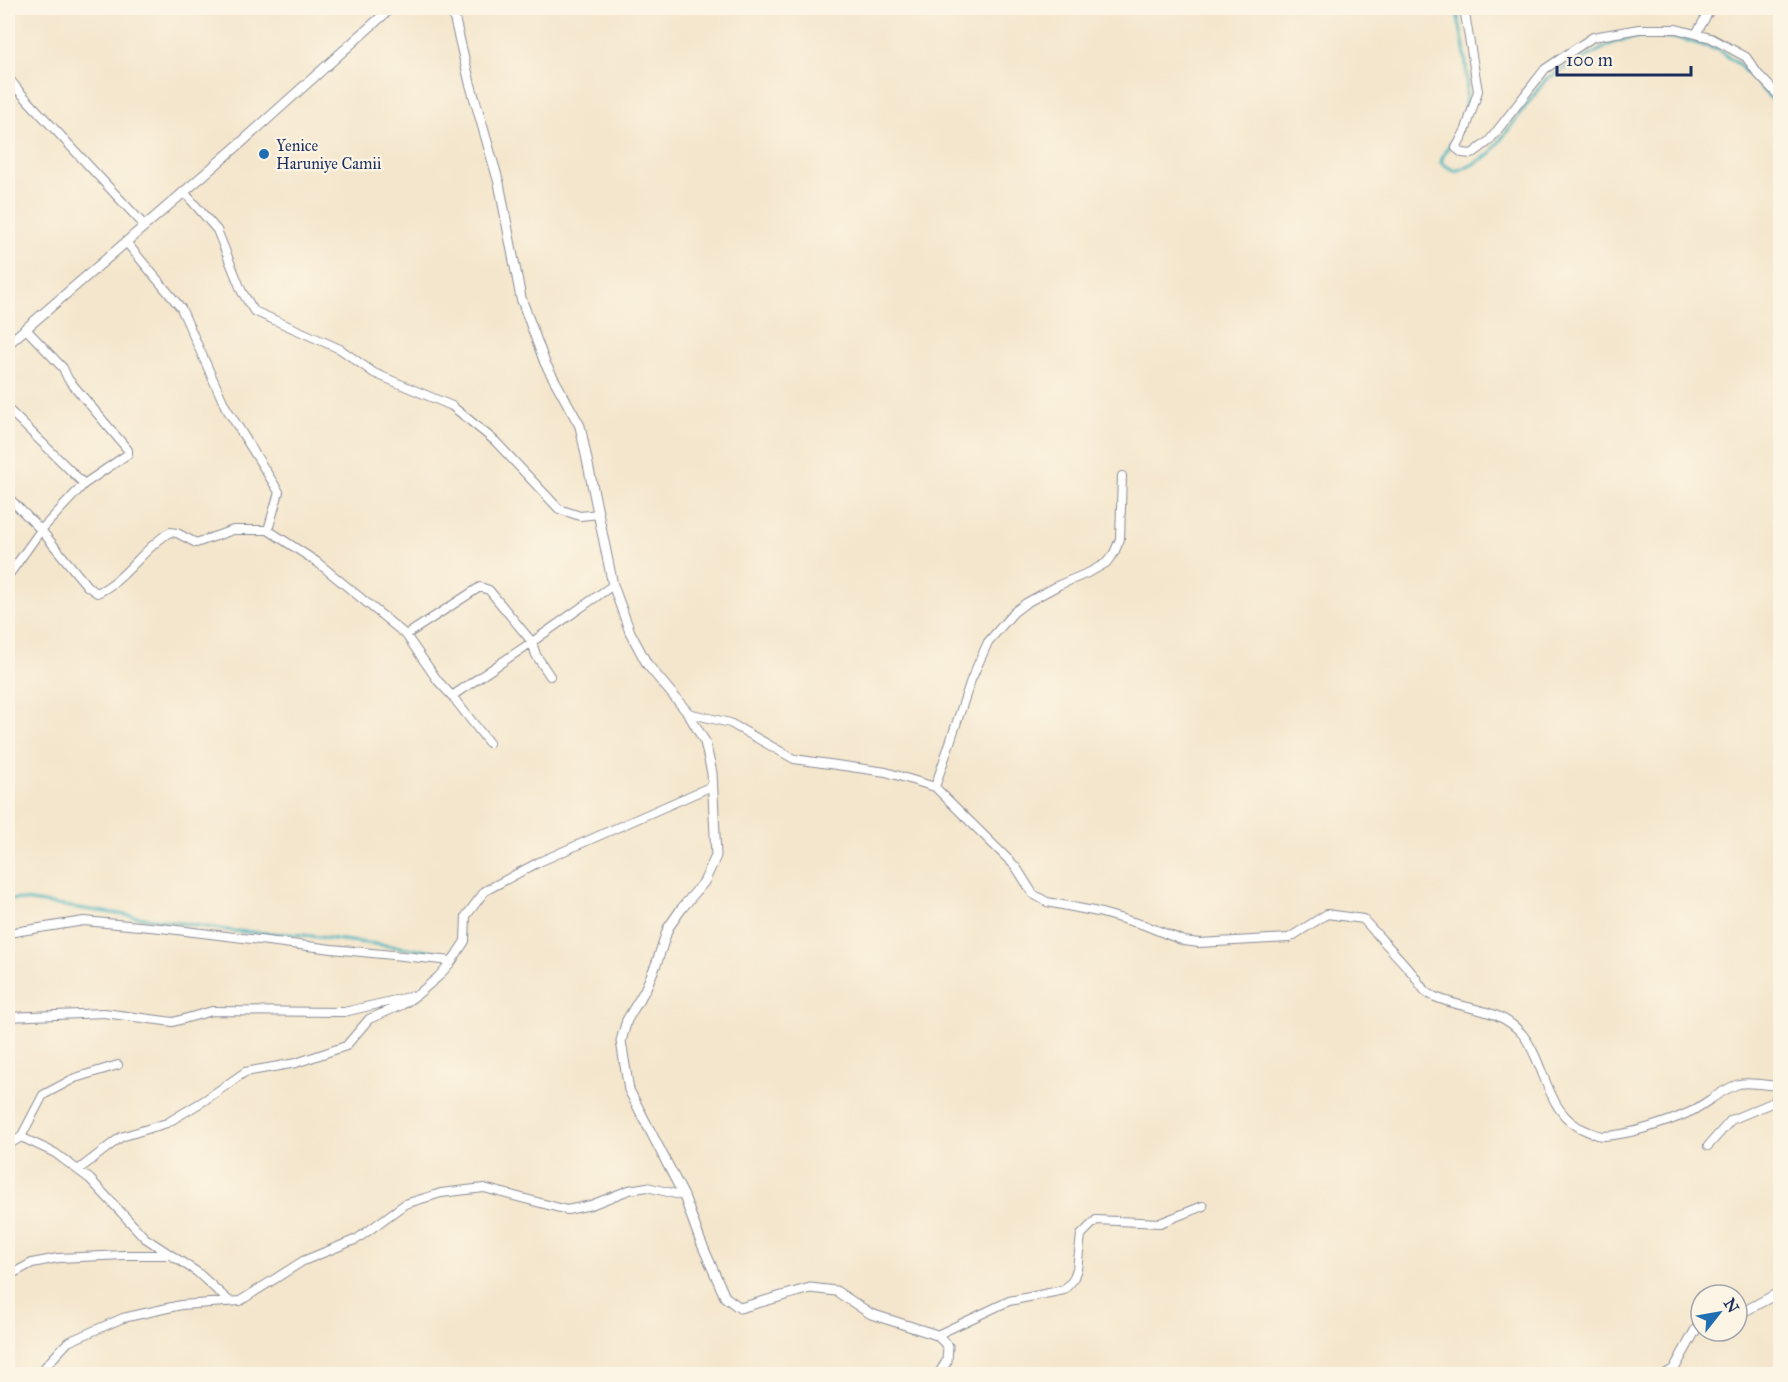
<svg xmlns="http://www.w3.org/2000/svg" width="1788" height="1382" viewBox="0 0 1788 1382" font-family="'IM FELL Great Primer',serif">
<style>
.lines{fill:none;stroke-linecap:round;stroke-linejoin:round}
.stream{stroke:#45b3c0;stroke-width:3}
.minor-casing{stroke:#888a95;stroke-width:10}
.tertiary-casing{stroke:#888a95;stroke-width:11}
.minor{stroke:#fff;stroke-width:8}
.tertiary{stroke:#fff;stroke-width:9}
.poi-dot{fill:#1f6fb2;stroke:#fcf5e5;stroke-width:2}
.labels{text-anchor:middle;dominant-baseline:central;stroke-width:4.5;stroke-linejoin:round;paint-order:stroke}
.poi-label{font-size:16px;fill:#1b2f5e;stroke:#fcf5e5;text-anchor:start}
</style>
<rect width="100%" height="100%" fill="#fcf5e5"/>
<filter id="ink" filterUnits="userSpaceOnUse"><feTurbulence type="fractalNoise" baseFrequency=".0167" numOctaves="2"/><feDisplacementMap in="SourceGraphic" scale="12" xChannelSelector="R" yChannelSelector="G"/><feConvolveMatrix kernelMatrix="1 2 1 2 8 2 1 2 1" color-interpolation-filters="sRGB"/></filter>
<filter id="wash" filterUnits="userSpaceOnUse"><feTurbulence type="fractalNoise" baseFrequency=".008" numOctaves="4" result="noise"/><feDisplacementMap in="SourceGraphic" scale="24" xChannelSelector="R" yChannelSelector="G"/><feGaussianBlur stdDeviation="1.35" result="paint"/><feColorMatrix in="noise" values="0 0 0 0 0 0 0 0 0 0 0 0 0 0 0 0 0 1.4 0 .05"/><feComposite in="paint" operator="in"/></filter>
<g filter="url(#wash)">
<rect width="100%" height="100%" fill="#f4e6cc"/>
<g class="lines">
<path class="stream" d="M1456,8C1465,47 1474,92 1458,131C1453,143 1443,149 1441,163L1455,171L1470,166L1490,154L1546,79L1615,42L1646,35L1683,39L1718,50L1738,64L1780,108
M8,900L17,899L234,931L303,935L438,952"/>
</g>
</g>
<g filter="url(#ink)">
<g class="lines">
<g class="minor-casing">
<path id="minor" d="M1464,8L1478,91L1466,129L1456,148L1462,153L1472,154L1489,141L1545,69L1593,37L1639,29H1676L1711,38L1746,57L1758,74L1780,97
M1696,34L1711,8
M8,77L19,91L145,226
M184,192L217,230L242,292L254,311L340,349L374,373L452,406L495,441L559,509L580,516L599,514
M126,242L181,308L225,406L279,492L268,530
M8,409L84,484
M8,497L41,530L87,586L97,593C126,580 143,548 170,532L177,533L196,543L233,530H268L317,562L406,635L438,681L452,696L489,743
M8,576L41,530L84,484L128,454V450L68,379L63,368L25,328
M406,635L480,587L489,590L532,642L536,655L550,676
M452,696L532,642L613,585
M688,713L730,723L794,759L886,772L935,787L1016,867L1033,894L1047,902L1098,912L1144,925L1184,941L1199,943L1289,938L1327,914L1363,919C1379,937 1396,954 1412,973C1418,979 1421,990 1429,994C1460,1011 1499,1005 1523,1035C1547,1066 1546,1116 1587,1131C1592,1133 1598,1136 1604,1136C1629,1135 1669,1122 1692,1111C1705,1104 1726,1087 1739,1084C1749,1081 1770,1086 1780,1086
M935,787L971,680L988,642L1014,612L1026,603L1059,585L1090,572L1106,563L1114,553L1120,539L1122,476
M8,933L84,921L161,928L332,949L452,961
M8,1017L104,1013L173,1022L212,1011L344,1012L417,995L438,977L452,961L465,941L466,916L485,891L539,862L712,786
M21,1137L55,1153L90,1179L145,1238L197,1272L230,1302
M8,1145L21,1137L43,1095L75,1078L118,1065
M1708,1146L1731,1120L1774,1102L1780,1091
M78,1170L121,1137L167,1123L205,1100L245,1072L296,1063L346,1046L369,1019L402,1005L414,997
M8,1276L32,1263L58,1258L125,1255H168
M937,1335L1009,1301L1064,1290L1073,1280L1077,1269L1081,1235L1096,1220L1160,1223L1203,1206
M42,1374L45,1367L68,1342L123,1318L181,1305L240,1301L303,1261L357,1239L405,1204L441,1193L484,1188L567,1210L591,1205L629,1190L647,1187L684,1196"/>
</g>
<g class="tertiary-casing">
<path id="tertiary" d="M452,8L470,83L499,183L521,298L545,363L580,426L613,585L630,632L647,664L688,713L705,742L712,773L716,856L704,882L682,908L668,928L657,962L645,990L627,1020L621,1041L629,1090L684,1196L700,1240L725,1297L740,1308L810,1288L836,1291L871,1314L937,1335L948,1346L947,1361L939,1374
M8,344L243,141L391,8
M1737,1313L1745,1311L1780,1292
M1666,1374L1674,1369L1696,1329L1701,1326"/>
</g>
<use href="#minor" class="minor"/>
<use href="#tertiary" class="tertiary"/>
</g>
</g>
<circle class="poi-dot" cx="264" cy="154" r="6"/>
<g class="labels">
<g class="poi-label">
<text x="276" y="145">Yenice<tspan x="276" dy="18">Haruniye Camii</tspan></text>
</g>
</g>
<rect width="1788" height="1382" fill="none" stroke="#fcf5e5" stroke-width="30"/>
<g transform="translate(1719 1313) rotate(59)"><circle r="28" fill="#fcf5e5" stroke="#a2a6af" stroke-width="1.5"/>
<path d="M0-4.5L10 22L0 15L-10 22Z" fill="#1f6fb2"/>
<text y="-9" font-size="16" font-weight="bold" text-anchor="middle" fill="#1b2f5e">N</text>
</g>
<path d="M1557 66v9h134v-9" fill="none" stroke="#1b2f5e" stroke-width="3"/>
<text x="1566" y="66" font-size="18" fill="#1b2f5e" stroke="#fcf5e5" stroke-width="4.5" paint-order="stroke">100 m</text>
</svg>
